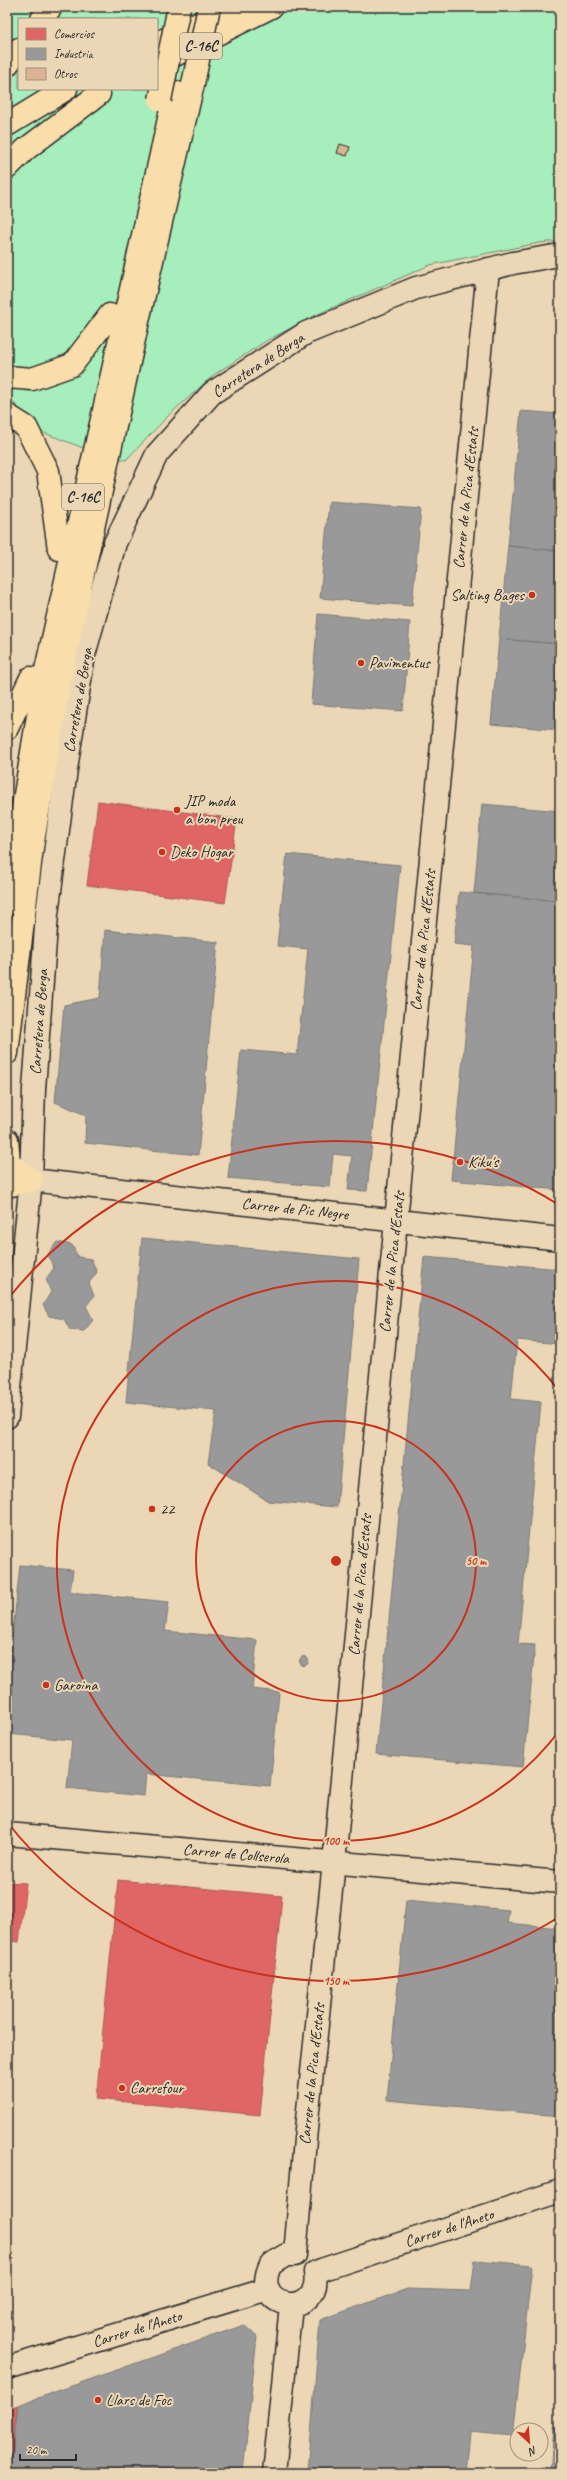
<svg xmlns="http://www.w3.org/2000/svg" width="567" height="2480" viewBox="0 0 567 2480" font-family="Caveat,sans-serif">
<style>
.green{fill:#a6eebb;stroke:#688c73;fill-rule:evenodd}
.shops{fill:#e06666;stroke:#aa5454}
.industry{fill:#999;stroke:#787878}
.building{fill:#dbb393;stroke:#2b2b2b}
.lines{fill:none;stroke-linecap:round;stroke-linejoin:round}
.minor-casing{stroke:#2b2b2b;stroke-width:25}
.major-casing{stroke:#2b2b2b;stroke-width:25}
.minor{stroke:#ebd7b5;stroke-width:22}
.major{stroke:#f9deab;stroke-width:22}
.major-bridge-casing{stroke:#2b2b2b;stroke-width:25;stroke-linecap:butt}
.major-bridge{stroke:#f9deab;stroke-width:22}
.ring{fill:none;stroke:#c8321e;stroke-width:2}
.poi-dot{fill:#c8321e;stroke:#ebd7b5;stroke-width:1.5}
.labels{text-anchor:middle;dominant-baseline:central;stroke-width:4;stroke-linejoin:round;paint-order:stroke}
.shield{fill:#ebd7b5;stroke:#655f54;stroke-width:1}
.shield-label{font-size:15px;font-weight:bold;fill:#2b2b2b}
.street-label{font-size:16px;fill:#2b2b2b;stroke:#ebd7b5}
.poi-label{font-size:16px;fill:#2b2b2b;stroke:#ebd7b5;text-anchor:start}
.centre{fill:#c8321e;stroke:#ebd7b5;stroke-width:2}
.ring-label{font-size:12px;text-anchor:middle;font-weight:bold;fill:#c8321e;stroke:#ebd7b5;stroke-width:4;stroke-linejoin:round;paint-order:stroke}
</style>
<rect width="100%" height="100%" fill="#ebd7b5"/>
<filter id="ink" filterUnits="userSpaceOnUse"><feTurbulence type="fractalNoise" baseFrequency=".025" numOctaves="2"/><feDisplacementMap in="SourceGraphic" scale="8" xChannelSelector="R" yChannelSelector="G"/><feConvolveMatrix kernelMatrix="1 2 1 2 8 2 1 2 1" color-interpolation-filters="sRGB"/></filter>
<g filter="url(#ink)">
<path class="green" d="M7,7H560V241L539,243L430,265L318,314L266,341L215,374L170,414L126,460L86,449L42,432L7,396ZM19,19H157V89H19Z"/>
<path class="shops" d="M98,801L237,819L225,903L87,885Z
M118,1880L282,1896L260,2115L96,2099Z
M7,1882L26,1883L19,1942L7,1941Z
M18,2405L10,2473H7V2409Z"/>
<path class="industry" d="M521,411L560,414V551L508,546Z
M329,502L421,509L412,606L320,598Z
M508,546L560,551V644L499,639Z
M318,614L410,622L403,711L311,704Z
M499,639L560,644V730L491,724Z
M482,804L560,811V901L474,893Z
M287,854L400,865L367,1191L348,1190L352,1156L333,1154L330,1187L228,1178L241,1050L297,1055L308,949L277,946Z
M459,892L560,901V1190L451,1180L474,946L454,944Z
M105,930L218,942L198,1155L85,1143L86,1115L55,1102L64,1005L100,998Z
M142,1238L359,1259L337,1507L268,1501L208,1463L216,1411L126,1402Z
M57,1242L72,1245L78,1257L91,1259L97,1272L89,1283L94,1296L86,1306L93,1320L84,1331L70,1330L64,1319L49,1316L43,1305L51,1292L46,1279L54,1268L48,1254Z
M424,1257L560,1269V1344L517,1340L511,1399L541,1402L518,1644L535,1645L523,1767L376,1754Z
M20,1565L73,1570L70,1592L169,1602L165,1631L257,1640L252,1689L279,1692L270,1786L146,1774L144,1796L67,1788L72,1740L7,1734V1688Z
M299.5 1661a4.5 4.5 0 1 1 9 0a4.5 4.5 0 1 1-9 0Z
M406,1900L509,1910L507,1923L560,1928V2116L387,2100Z
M475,2260L532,2265L513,2436L469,2432L465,2473H308L320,2320L407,2289L471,2291Z
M244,2325L257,2337L243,2473H10L18,2405Z
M554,2427L560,2428V2473H550Z"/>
<path class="building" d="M340,144L350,147L347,156L337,153Z"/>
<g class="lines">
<g class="minor-casing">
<path id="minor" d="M488,269L334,1862L305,2139L295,2255H286L271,2264C247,2311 323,2320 315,2272L560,2191
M31,1180L560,1239
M7,1417L31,1180L34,1089L47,914L66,769L84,655L115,543L157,454L212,393L306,333L416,288L513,263L560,255
M7,1834L560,1882
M7,2368L268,2289
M274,2473L291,2305"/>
</g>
<g class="major-casing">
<path id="major" d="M42,19L51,7
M157,43L235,7
M157,64L271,7
M7,65L19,49
M7,125L66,89
M7,168L26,149L99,94
M7,377L32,379L72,365L110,315
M7,415L26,427L48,471L59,549
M7,728L31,678
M7,904L44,679L175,92
M7,1053L32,848L59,684L138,321L193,84
M7,1140L9,1163L31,1180
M7,1186L31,1180"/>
</g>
<use href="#minor" class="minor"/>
<use href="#major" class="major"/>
<g class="major-bridge-casing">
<path id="major-bridge" d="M193,84L209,7
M160,100L179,7"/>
</g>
<use href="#major-bridge" class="major-bridge"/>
</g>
</g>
<g class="ring">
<circle cx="336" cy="1561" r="140"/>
<path d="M560 1730A280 280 0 1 1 560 1392"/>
<path d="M559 1917A420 420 0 0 1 7 1822M7 1300A420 420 0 0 1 559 1205"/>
</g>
<g class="poi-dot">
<circle cx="532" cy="595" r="4"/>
<circle cx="361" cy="663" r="4"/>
<circle cx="177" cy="810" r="4"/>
<circle cx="162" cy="852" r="4"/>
<circle cx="460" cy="1162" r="4"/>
<circle cx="152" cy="1509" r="4"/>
<circle cx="46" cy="1685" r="4"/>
<circle cx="122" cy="2088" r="4"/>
<circle cx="98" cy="2400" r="4"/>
</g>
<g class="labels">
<g class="shield">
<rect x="180" y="33" width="42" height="26" rx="3"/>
<rect x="62" y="484" width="42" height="26" rx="3"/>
</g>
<g class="shield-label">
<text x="201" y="46">C-16C</text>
<text x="83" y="497">C-16C</text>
</g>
<g class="street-label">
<text transform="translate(258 365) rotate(-33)">Carretera de Berga</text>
<text transform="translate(466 498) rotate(-84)">Carrer de la Pica d'Estats</text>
<text transform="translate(78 700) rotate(-80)">Carretera de Berga</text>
<text transform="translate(423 940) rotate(-84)">Carrer de la Pica d'Estats</text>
<text transform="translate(39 1022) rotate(-86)">Carretera de Berga</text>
<text transform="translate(295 1209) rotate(6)">Carrer de Pic Negre</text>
<text transform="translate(392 1262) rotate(-84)">Carrer de la Pica d'Estats</text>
<text transform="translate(360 1585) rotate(-85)">Carrer de la Pica d'Estats</text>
<text transform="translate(236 1854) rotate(5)">Carrer de Collserola</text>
<text transform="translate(312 2074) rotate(-84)">Carrer de la Pica d'Estats</text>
<text transform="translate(449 2228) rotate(-18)">Carrer de l'Aneto</text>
<text transform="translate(137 2329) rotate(-17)">Carrer de l'Aneto</text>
</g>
<g class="poi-label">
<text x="524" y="595" text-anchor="end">Salting Bages</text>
<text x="369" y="663">Pavimentus</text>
<text x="185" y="801">JIP moda<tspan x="185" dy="18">a bon preu</tspan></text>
<text x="170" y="852">Deko Hogar</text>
<text x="468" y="1162">Kiku's</text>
<text x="160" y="1509">22</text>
<text x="54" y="1685">Garoina</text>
<text x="130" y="2088">Carrefour</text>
<text x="106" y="2400">Llars de Foc</text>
</g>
</g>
<circle cx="336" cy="1561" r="6" class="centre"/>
<g class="ring-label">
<text x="476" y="1565">50 m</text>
<text x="336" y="1845">100 m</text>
<text x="336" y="1985">150 m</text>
</g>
<rect width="567" height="2480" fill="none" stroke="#ebd7b5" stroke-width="24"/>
<rect x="12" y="12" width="543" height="2456" fill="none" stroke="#2b2b2b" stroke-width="1.5" filter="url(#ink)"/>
<rect x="18" y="18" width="140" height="72" fill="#ebd7b5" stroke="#9e927e"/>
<rect x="26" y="28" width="20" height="12" fill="#e06666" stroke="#9e927e"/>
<text x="54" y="38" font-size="12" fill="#2b2b2b">Comercios</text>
<rect x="26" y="48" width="20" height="12" fill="#999999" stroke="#9e927e"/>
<text x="54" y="58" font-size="12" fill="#2b2b2b">Industria</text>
<rect x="26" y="68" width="20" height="12" fill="#dbb393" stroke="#9e927e"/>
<text x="54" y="78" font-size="12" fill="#2b2b2b">Otros</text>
<g transform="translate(529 2442) rotate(154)"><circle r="19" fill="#ebd7b5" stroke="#9e927e"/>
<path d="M0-3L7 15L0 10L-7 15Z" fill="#c8321e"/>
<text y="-6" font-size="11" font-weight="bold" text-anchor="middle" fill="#2b2b2b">N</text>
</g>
<path d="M20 2454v6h56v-6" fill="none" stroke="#2b2b2b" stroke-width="2"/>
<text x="26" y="2454" font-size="12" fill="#2b2b2b" stroke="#ebd7b5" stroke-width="3" paint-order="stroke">20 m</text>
</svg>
